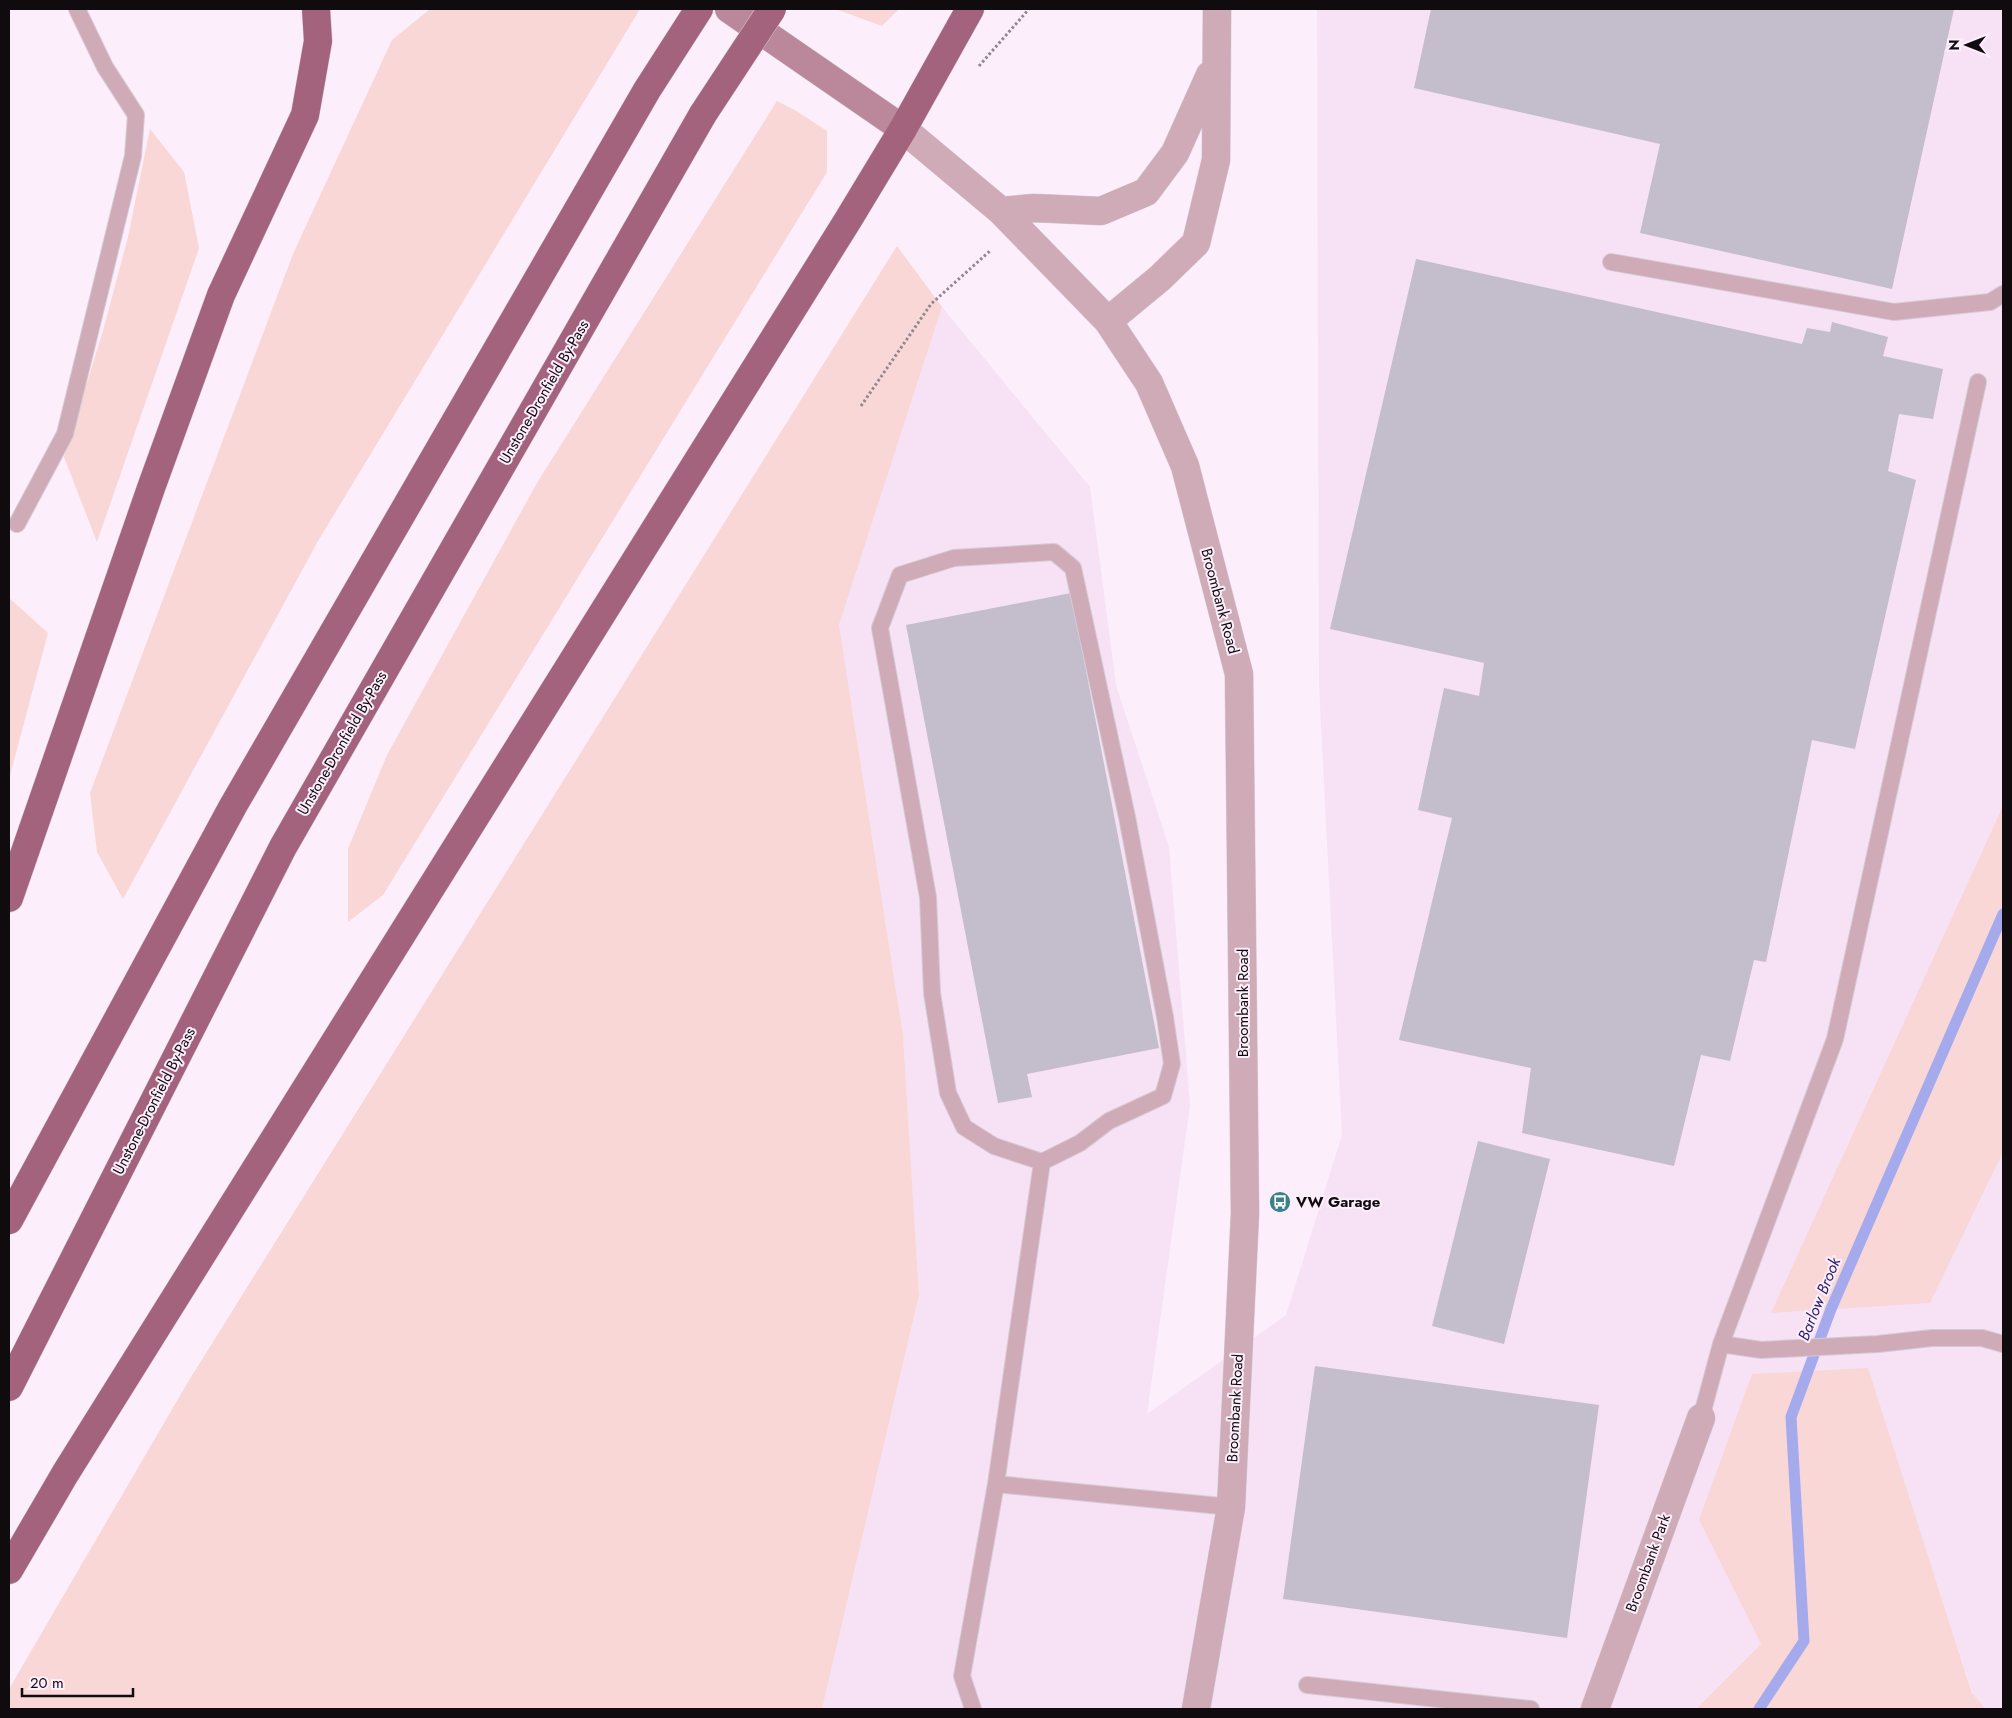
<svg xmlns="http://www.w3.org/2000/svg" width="2012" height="1718" viewBox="0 0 2012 1718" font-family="Jost,sans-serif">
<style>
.built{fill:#f6e2f4}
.green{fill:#f8d7d6}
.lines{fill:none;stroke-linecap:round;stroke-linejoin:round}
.stream{stroke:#a5aaed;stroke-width:11}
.building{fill:#c3bdcc}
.service-casing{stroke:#d6cad4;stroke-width:18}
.minor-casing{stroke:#d6cad4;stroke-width:29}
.tertiary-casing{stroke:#d6cad4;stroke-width:29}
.secondary-casing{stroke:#d6cad4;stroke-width:29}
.trunk-casing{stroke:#d6cad4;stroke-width:29}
.path{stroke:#918790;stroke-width:3;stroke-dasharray:2.5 2.5;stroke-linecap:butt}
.service{stroke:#ceabb7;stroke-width:16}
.minor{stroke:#ceabb7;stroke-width:28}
.tertiary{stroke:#ceabb7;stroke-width:28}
.secondary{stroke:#ba889a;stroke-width:28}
.trunk{stroke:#a3637c;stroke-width:28}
.trunk-bridge-casing{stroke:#d6cad4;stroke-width:29;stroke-linecap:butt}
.trunk-bridge{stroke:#a3637c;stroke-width:28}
.labels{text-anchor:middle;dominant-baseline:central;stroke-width:4;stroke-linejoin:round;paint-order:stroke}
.street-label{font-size:15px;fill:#100b0f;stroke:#fceefa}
.poi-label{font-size:15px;font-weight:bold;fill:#100b0f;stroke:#fceefa;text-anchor:start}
.water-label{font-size:16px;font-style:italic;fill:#251c67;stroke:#fceefa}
</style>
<rect width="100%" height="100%" fill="#fceefa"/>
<path class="built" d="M1317,9H2003V1709H1986L1973,1694L1867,1368L1699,1520L1761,1644L1696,1709H822L919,1295L903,1035L839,625L942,307L1090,487L1116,685L1169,847L1190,1105L1147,1414L1286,1315L1342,1135L1319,685Z"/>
<path class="green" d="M430,9H640L318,541L123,899L97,852L90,793L293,254L392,40Z
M839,9H899L882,26L838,10Z
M777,101L798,112L827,131V172L383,895L348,922V849L387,755L537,483Z
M150,129L184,172L199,248L97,542L64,457L103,331L128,237Z
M897,246L942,307L839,625L903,1035L919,1295L822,1709H9V1689L188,1382Z
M9,598L48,633L9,779Z
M2003,806V1152L1930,1303L1771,1313Z
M1868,1368L1972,1693L1986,1709H1696L1761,1644L1699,1520L1752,1374Z"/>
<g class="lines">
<path class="stream" d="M1759,1709L1804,1641L1791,1417L1831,1309L2003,914"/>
</g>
<path class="building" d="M1431,9H1954L1892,289L1640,233L1660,144L1414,88Z
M1416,259L1802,344L1807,328L1830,332L1832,322L1888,337L1883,356L1943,369L1933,419L1899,414L1888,471L1916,480L1855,749L1812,740L1766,962L1754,960L1730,1061L1701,1055L1674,1166L1522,1133L1531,1068L1399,1040L1452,818L1418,810L1444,688L1479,696L1484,663L1330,629Z
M1071,593L1159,1048L1027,1074L1032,1097L998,1103L906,625Z
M1478,1141L1550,1159L1504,1344L1432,1326Z
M1315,1366L1599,1405L1567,1638L1283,1599Z"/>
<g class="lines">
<g class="service-casing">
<path id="service" d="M1611,262L1894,312L1990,302L2003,294
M17,524L65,434L133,156L136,115L105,67L77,9
M1054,552L1073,568L1127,817L1165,1017L1172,1064L1163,1096L1109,1121L1080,1143L1042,1162L994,1146L964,1127L948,1093L932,993L928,897L880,628L900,575L954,558Z
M1721,1344L1761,1350L1878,1344L1932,1338H1982L2003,1344
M1701,1418L1721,1344L1835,1039L1978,382
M996,1484L1231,1507
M1307,1685L1531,1709
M973,1709L962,1676L996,1484L1042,1162"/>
</g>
<g class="minor-casing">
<path id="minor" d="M1595,1709L1701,1418"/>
</g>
<g class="tertiary-casing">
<path id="tertiary" d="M903,129L1001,211L1108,321L1149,383L1185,466L1239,674L1245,1213L1231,1507L1196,1709
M1001,211L1034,208L1101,211L1146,192L1175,153L1210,75
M1108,321L1160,278L1196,243L1216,160L1217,9"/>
</g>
<g class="secondary-casing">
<path id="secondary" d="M729,9L903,129"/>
</g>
<g class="trunk-casing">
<path id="trunk" d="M9,898L151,488L221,295L305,115L318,41L316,9
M9,1220L233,806L647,90L699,9
M9,1387L283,847L703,114
M9,1570L65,1474L848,220L903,129L970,9"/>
</g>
<path class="path" d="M979,66L1029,9
M861,406L931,304L991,250"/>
<use href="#service" class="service"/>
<use href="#minor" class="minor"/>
<use href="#tertiary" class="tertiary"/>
<use href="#secondary" class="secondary"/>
<use href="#trunk" class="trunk"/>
<g class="trunk-bridge-casing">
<path id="trunk-bridge" d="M703,114L772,9"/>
</g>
<use href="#trunk-bridge" class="trunk-bridge"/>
</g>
<defs>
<g id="bus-disc" transform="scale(1.125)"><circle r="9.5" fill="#3a818a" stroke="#fceefa"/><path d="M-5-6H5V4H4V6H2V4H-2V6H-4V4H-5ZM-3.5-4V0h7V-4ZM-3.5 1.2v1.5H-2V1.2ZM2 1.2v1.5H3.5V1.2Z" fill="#fff"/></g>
</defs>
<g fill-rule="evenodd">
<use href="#bus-disc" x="1280" y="1202"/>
</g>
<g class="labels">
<g class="street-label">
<text transform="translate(544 392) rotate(-60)">Unstone-Dronfield By-Pass</text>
<text transform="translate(1220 601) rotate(75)">Broombank Road</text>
<text transform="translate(342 743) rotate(-60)">Unstone-Dronfield By-Pass</text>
<text transform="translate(1243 1003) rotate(-90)">Broombank Road</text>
<text transform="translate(154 1101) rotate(-63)">Unstone-Dronfield By-Pass</text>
<text transform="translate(1235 1408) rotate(-87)">Broombank Road</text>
<text transform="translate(1648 1563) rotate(-70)">Broombank Park</text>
</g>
<g class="poi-label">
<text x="1296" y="1202">VW Garage</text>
</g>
<g class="water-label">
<text transform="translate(1819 1299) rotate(-68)">Barlow Brook</text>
</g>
</g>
<rect width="2012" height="1718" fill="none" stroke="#100b0f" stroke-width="20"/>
<g transform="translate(1967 45) rotate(270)" stroke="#fceefa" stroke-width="4" paint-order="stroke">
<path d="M0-4L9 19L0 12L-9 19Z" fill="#100b0f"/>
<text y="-8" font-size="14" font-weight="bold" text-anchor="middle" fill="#100b0f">N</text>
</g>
<path d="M22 1688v8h111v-8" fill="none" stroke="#100b0f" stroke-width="2.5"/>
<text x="30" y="1688" font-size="15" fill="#100b0f" stroke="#fceefa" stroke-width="4" paint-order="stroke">20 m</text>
</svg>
